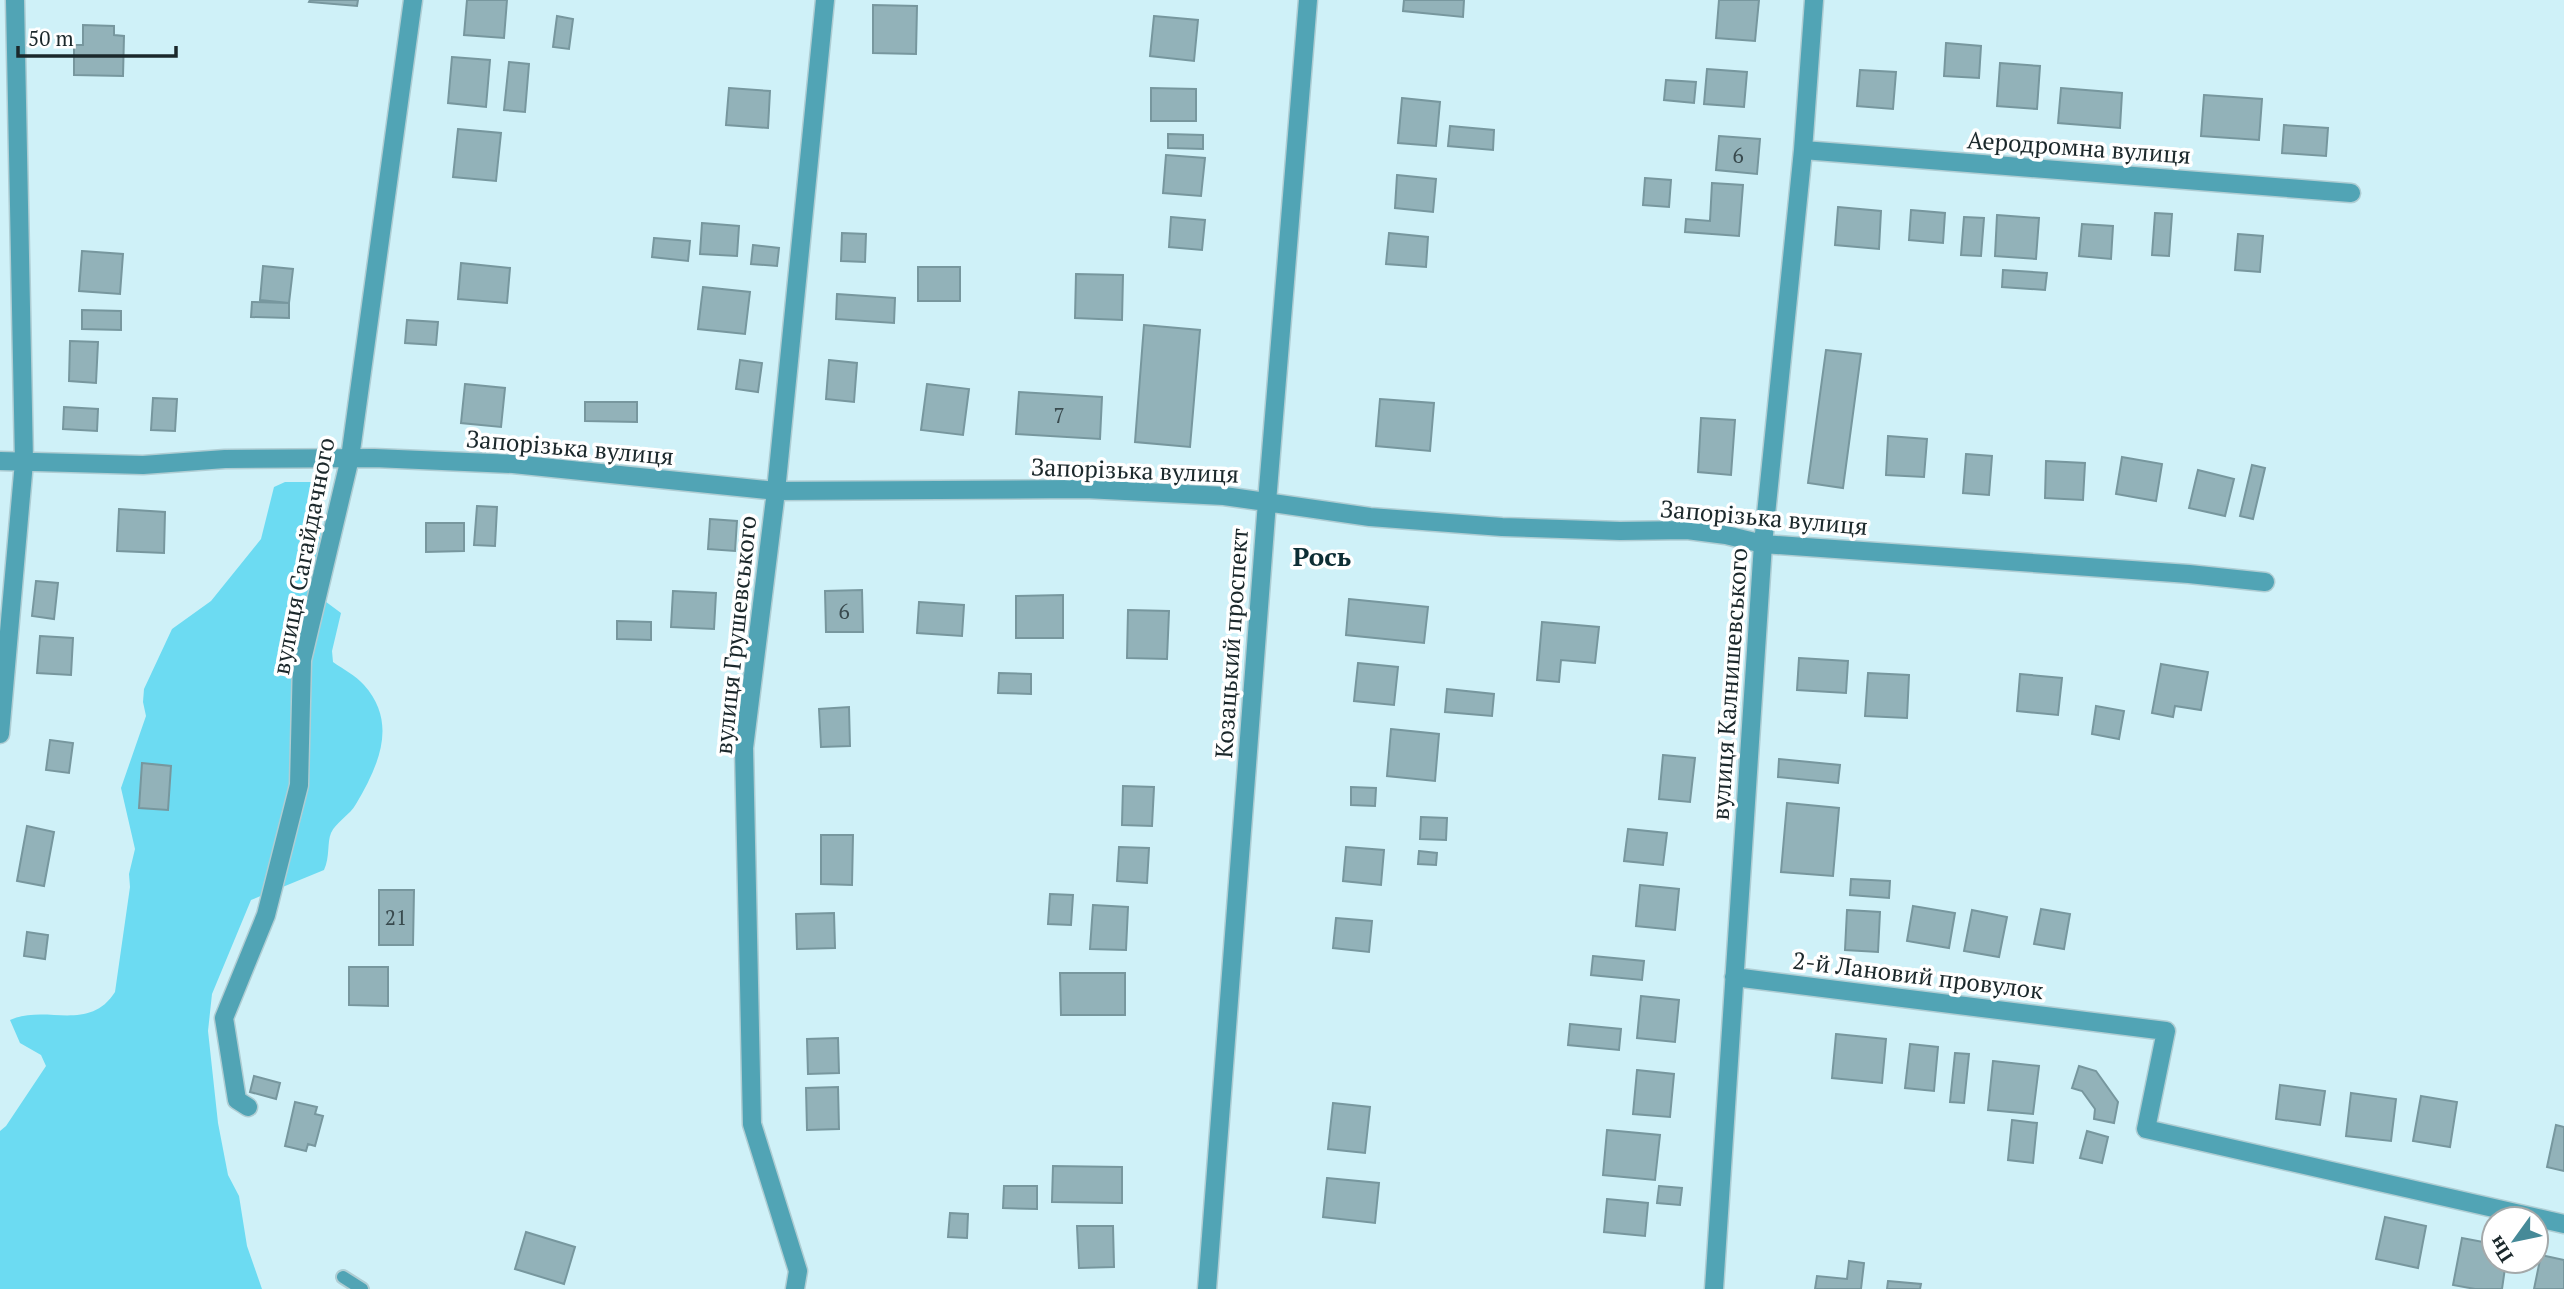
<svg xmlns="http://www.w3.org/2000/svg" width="2564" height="1289" viewBox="0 0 2564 1289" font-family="'PT Serif',serif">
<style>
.green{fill:#6cdbf2}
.building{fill:#92b2b9;stroke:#77979e;stroke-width:2}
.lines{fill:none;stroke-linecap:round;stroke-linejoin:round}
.lane-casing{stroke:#afcdd3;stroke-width:16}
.street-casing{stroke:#afcdd3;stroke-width:21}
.lane{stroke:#51a4b5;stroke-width:12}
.street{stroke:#51a4b5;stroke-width:18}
.labels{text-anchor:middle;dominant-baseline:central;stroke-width:7;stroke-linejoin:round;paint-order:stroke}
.number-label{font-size:21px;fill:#394a4e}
.street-label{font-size:24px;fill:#1b282b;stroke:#fff}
.neighbourhood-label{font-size:26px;font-weight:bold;fill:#0d2e35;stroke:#fff}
</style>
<rect width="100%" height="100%" fill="#cff1f8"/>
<path class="green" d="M285,482H321L322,527L310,590L341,613L332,651L333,662C343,669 356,676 364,685C398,723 379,765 356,804C350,815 336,822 331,833C327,842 330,857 324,870L251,900L212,994L208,1031L218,1123L228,1175L239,1196L247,1246L262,1289H0V1131L6,1126L46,1066L41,1055L20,1043L10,1020C46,1004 89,1033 115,992L130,887L129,874L135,849L121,788L146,716L143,702L144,689L172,629L211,601L261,539L274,487Z"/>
<path class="building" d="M310,0H358L357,6L309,2Z
M467,0H507L504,38L464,35Z
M1404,0H1464L1463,17L1403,11Z
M1719,0H1759L1755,41L1716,38Z
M873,5L917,6L916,54L873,53Z
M557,16L573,19L569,49L553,47Z
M1154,16L1198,20L1194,61L1150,56Z
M83,25L114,26V35L124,36L123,76L74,75V45H83Z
M1946,43L1981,46L1979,78L1944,76Z
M452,57L490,60L486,107L448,103Z
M509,62L529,64L525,112L504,110Z
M2000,63L2040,66L2037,109L1997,106Z
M1707,69L1747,72L1744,107L1704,104Z
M1860,70L1896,72L1893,109L1857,106Z
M1666,80L1696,82L1694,103L1664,100Z
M729,88L770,91L768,128L726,125Z
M1151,88L1196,89V121H1151Z
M2061,88L2122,93L2120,128L2058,123Z
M2204,95L2262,99L2259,140L2201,136Z
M1402,98L1440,102L1436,146L1398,143Z
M2284,125L2328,128L2326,156L2282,153Z
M1450,126L1494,130L1493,150L1448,146Z
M458,129L501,133L496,181L453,177Z
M1168,134L1203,135V149L1168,148Z
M1719,136L1760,139L1757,174L1716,170Z
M1166,155L1205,158L1201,196L1163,193Z
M1397,175L1436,179L1433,212L1395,208Z
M1645,178L1671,180L1669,207L1643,205Z
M1712,183L1743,185L1739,236L1685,232L1686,219L1710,221Z
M1838,207L1881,211L1879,249L1835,245Z
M1911,210L1945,213L1943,243L1909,240Z
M2155,213L2172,214L2169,256L2152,255Z
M1997,215L2039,218L2036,259L1995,256Z
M1171,217L1205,220L1202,250L1169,247Z
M1964,217L1984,218L1981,256L1961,255Z
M702,223L739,226L737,256L700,254Z
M2082,224L2113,226L2111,259L2079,256Z
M842,233L866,234L865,262L841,261Z
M1389,233L1428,237L1426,267L1386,264Z
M2238,234L2263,236L2260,272L2235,270Z
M654,238L690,241L688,261L652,257Z
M753,245L779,248L777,266L751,264Z
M82,251L123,254L120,294L79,291Z
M461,263L510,268L507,303L458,299Z
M263,266L293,269L289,303L260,300Z
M918,267H960V301H918Z
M2003,270L2047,273L2045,290L2002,287Z
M1076,274L1123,275L1122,320L1075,318Z
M703,287L750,292L745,334L698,329Z
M837,294L895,298L894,323L836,319Z
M252,302L289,303V318L251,317Z
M82,310L121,311V330L82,329Z
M407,320L438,322L436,345L405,343Z
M1144,325L1200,330L1190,447L1135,442Z
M70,341L98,342L96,383L69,381Z
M1826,350L1861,354L1843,488L1808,483Z
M740,360L762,363L758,392L736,389Z
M829,360L857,363L854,402L826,399Z
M465,384L505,388L501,427L461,423Z
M927,384L969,389L963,435L921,430Z
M1019,392L1102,397L1100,439L1016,434Z
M153,398L177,399L175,431L151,430Z
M1380,399L1434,403L1430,451L1376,446Z
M585,402H637V422L585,421Z
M64,407L98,409L97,431L63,429Z
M1701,418L1735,420L1731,475L1698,472Z
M1888,436L1927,439L1924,477L1886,475Z
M1966,454L1992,456L1989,495L1963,493Z
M2122,457L2162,464L2156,501L2116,494Z
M2046,461L2085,463L2083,500L2045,498Z
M2252,465L2265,468L2253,519L2240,516Z
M2198,470L2234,479L2225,516L2189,508Z
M477,506L497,507L495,546L474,545Z
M119,509L165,512L164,553L117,551Z
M710,519L737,521L735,551L708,549Z
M426,523H464V551L426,552Z
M36,581L58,583L54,619L32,616Z
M862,590L863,632H826L825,591Z
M673,591L716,593L714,629L671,627Z
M1063,595V638H1016V596Z
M1349,599L1428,607L1424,643L1346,635Z
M919,602L964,605L962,636L917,633Z
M1128,610L1169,611L1167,659L1127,658Z
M617,621L651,622V640L617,639Z
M1542,622L1599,627L1595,663L1561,660L1559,682L1537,680Z
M40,636L73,638L71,675L37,673Z
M1799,658L1848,661L1846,693L1797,690Z
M1358,663L1398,667L1394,705L1354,701Z
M2161,664L2208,672L2201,710L2175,706L2173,717L2152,713Z
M999,673L1031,674V694L998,693Z
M1868,673L1909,675L1907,718L1865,716Z
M2020,674L2062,678L2058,715L2017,711Z
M1447,689L1494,694L1492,716L1445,712Z
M2096,706L2124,711L2119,739L2092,734Z
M849,707L850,746L821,747L819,709Z
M1391,729L1439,734L1435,781L1387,776Z
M50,740L73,743L69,773L46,770Z
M1663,755L1695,758L1690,802L1659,799Z
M1779,759L1840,765L1838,783L1778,777Z
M142,763L171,766L168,810L139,808Z
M1123,786L1154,787L1152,826L1122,825Z
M1351,787L1376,788L1375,806L1351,805Z
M1787,803L1839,808L1833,876L1781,872Z
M1421,817L1447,818L1446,840L1420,839Z
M27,826L54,832L44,886L17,881Z
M1628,829L1667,833L1663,865L1624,861Z
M821,835H853L852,885L821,884Z
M1119,847L1149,848L1147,883L1117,881Z
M1346,847L1384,850L1381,885L1343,881Z
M1419,851L1437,853L1436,865L1418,864Z
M1851,879L1890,881L1889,898L1850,895Z
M1640,885L1679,889L1675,930L1636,926Z
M379,890H414L413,945H379Z
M1050,894L1073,895L1071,925L1048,924Z
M1093,905L1128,907L1126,950L1090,949Z
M1913,906L1955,913L1949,948L1907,941Z
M2041,909L2070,914L2064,949L2034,944Z
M1847,910L1880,912L1878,952L1845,950Z
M1972,910L2007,917L1999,957L1964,951Z
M834,913L835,948L797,949L796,914Z
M1336,918L1372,921L1369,952L1333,948Z
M27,932L48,935L45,959L24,956Z
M1593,956L1644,961L1642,980L1591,975Z
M349,967H388V1006L349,1005Z
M1060,973H1125V1015H1061Z
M1641,996L1679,1000L1675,1042L1637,1038Z
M1570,1024L1621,1029L1619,1050L1568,1045Z
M1836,1034L1886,1039L1882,1083L1832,1078Z
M838,1038L839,1073L808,1074L807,1039Z
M1910,1044L1938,1047L1934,1091L1905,1088Z
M1955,1053L1969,1054L1964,1103L1950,1102Z
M1993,1061L2039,1066L2033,1114L1988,1110Z
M2079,1066L2096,1071L2118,1102L2114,1123L2094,1119L2095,1109L2082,1091L2072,1088Z
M1637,1070L1674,1074L1670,1117L1633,1114Z
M254,1076L280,1083L276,1099L250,1092Z
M2280,1085L2325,1091L2320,1125L2276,1119Z
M838,1087L839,1129L807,1130L806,1088Z
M2351,1093L2396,1099L2391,1141L2346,1136Z
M2421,1096L2457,1102L2450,1147L2413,1141Z
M295,1102L317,1107L315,1114L323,1116L315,1146L308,1144L306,1151L285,1146Z
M1333,1103L1370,1107L1365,1153L1328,1149Z
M2012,1120L2037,1123L2033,1163L2008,1160Z
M2556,1125L2564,1127V1171L2547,1167Z
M1607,1130L1660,1135L1655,1180L1603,1175Z
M2087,1131L2108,1137L2102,1163L2080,1158Z
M1053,1166L1122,1167V1203L1052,1202Z
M1327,1178L1379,1183L1375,1223L1323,1217Z
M1004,1186H1037V1209L1003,1208Z
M1659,1186L1682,1188L1680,1205L1657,1203Z
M1607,1199L1648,1203L1645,1236L1604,1232Z
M950,1213L968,1214L967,1238L948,1237Z
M2385,1217L2426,1226L2418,1268L2376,1259Z
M1077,1226H1113L1114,1267L1079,1268Z
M526,1232L575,1247L564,1284L515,1269Z
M2462,1238L2494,1244V1261H2506L2502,1289H2475L2453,1285Z
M2541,1255L2564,1260V1289H2534Z
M1849,1261L1864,1263L1861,1289H1815L1817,1276L1847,1279Z
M1888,1281L1921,1284L1920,1289H1887Z"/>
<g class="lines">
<g class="lane-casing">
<path id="lane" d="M343,1277L362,1289"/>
</g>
<g class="street-casing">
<path id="street" d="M1803,150L2351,193
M0,461L143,465L225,459L374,458L513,464L776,491L1085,489L1224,496L1370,517L1502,527L1620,531L1687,530L1726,535L1763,544L2189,574L2265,582
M0,734L24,462L15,0
M1734,977L2166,1031L2146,1129L2564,1224
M248,1107L237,1100L224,1018L266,915L299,785L302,660L350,458L413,0
M795,1289L798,1271L752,1124L744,748L776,491L825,0
M1207,1289L1267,502L1308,0
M1714,1289L1763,544L1803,150L1814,0"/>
</g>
<use href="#lane" class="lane"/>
<use href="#street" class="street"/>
</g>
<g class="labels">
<g class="number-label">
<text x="1738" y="155">6</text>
<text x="1059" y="415">7</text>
<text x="844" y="611">6</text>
<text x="396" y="917">21</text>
</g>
<g class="street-label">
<text transform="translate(2079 147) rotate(4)">Аеродромна вулиця</text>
<text transform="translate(570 447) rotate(5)">Запорізька вулиця</text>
<text transform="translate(1135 470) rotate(2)">Запорізька вулиця</text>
<text transform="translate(1764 517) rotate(5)">Запорізька вулиця</text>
<text transform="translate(303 556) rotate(-79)">вулиця Сагайдачного</text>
<text transform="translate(735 635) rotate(-84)">вулиця Грушевського</text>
<text transform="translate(1231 643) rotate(-86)">Козацький проспект</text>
<text transform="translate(1729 684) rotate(-86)">вулиця Калнишевського</text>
<text transform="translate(1918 975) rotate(7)">2-й Лановий провулок</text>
</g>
<g class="neighbourhood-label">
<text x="1322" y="556">Рось</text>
</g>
</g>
<g transform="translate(2515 1240) rotate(237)"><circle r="33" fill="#ffffff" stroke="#a4a9aa" stroke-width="2"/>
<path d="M0-5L12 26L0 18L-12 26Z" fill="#468a98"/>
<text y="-10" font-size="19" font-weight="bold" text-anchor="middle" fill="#1b282b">Пн</text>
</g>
<path d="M18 46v10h158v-10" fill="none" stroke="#1b282b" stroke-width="3.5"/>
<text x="28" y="46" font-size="21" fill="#1b282b" stroke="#ffffff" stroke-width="5" paint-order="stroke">50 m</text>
</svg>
